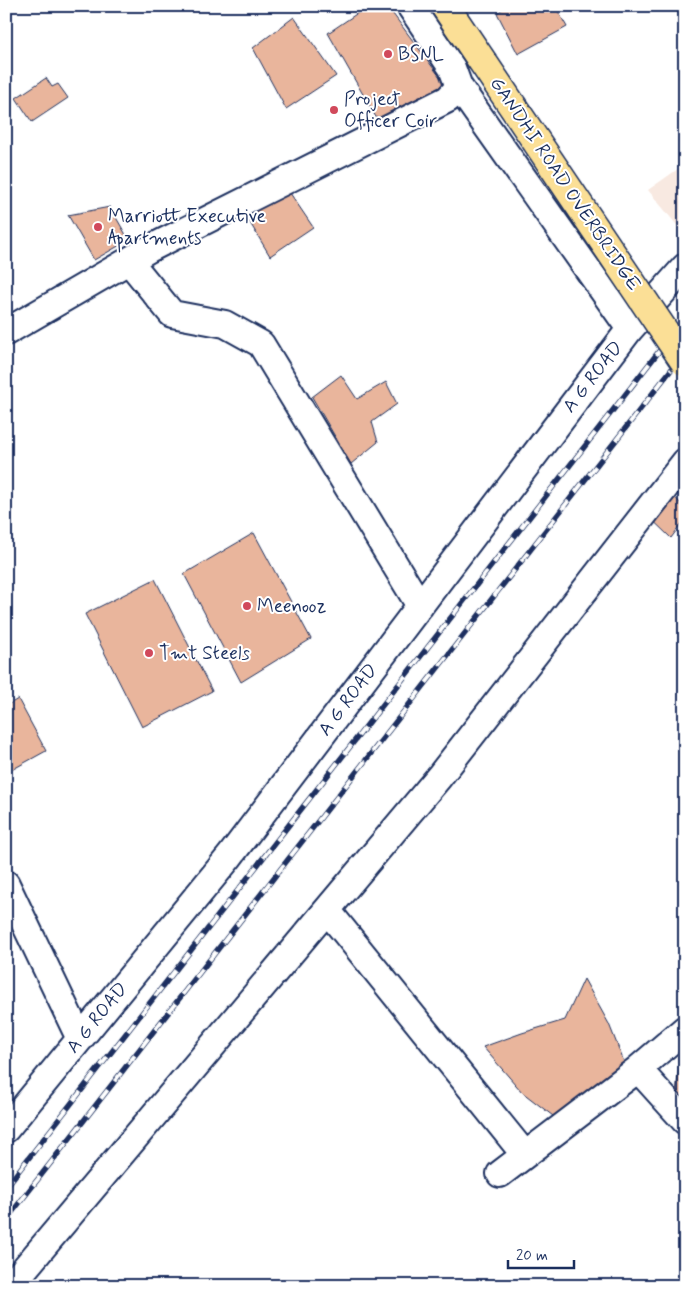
<svg xmlns="http://www.w3.org/2000/svg" width="691" height="1292" viewBox="0 0 691 1292" font-family="Mynerve,sans-serif">
<style>
.built{fill:#f8e9e1}
.building{fill:#e9b59c;stroke:#1b2f5e}
.lines{fill:none;stroke-linecap:round;stroke-linejoin:round}
.minor-casing{stroke:#1b2f5e;stroke-width:30}
.minor{stroke:#fff;stroke-width:26}
.rail-casing{stroke:#1b2f5e;stroke-width:5.5}
.rail{stroke:#fff;stroke-width:4;stroke-dasharray:11;stroke-linecap:butt}
.major-bridge-casing{stroke:#1b2f5e;stroke-width:31;stroke-linecap:butt}
.major-bridge{stroke:#fbdf96;stroke-width:28}
.poi-dot{fill:#d1495b;stroke:#fff;stroke-width:2}
.labels{text-anchor:middle;dominant-baseline:central;stroke-width:4;stroke-linejoin:round;paint-order:stroke}
.poi-label{font-size:19px;fill:#1b2f5e;stroke:#fff;text-anchor:start}
.street-label{font-size:19px;fill:#1b2f5e;stroke:#fff}
</style>
<rect width="100%" height="100%" fill="#fff"/>
<filter id="ink" filterUnits="userSpaceOnUse"><feTurbulence type="fractalNoise" baseFrequency=".02" numOctaves="2"/><feDisplacementMap in="SourceGraphic" scale="10" xChannelSelector="R" yChannelSelector="G"/><feConvolveMatrix kernelMatrix="1 2 1 2 8 2 1 2 1" color-interpolation-filters="sRGB"/></filter>
<g filter="url(#ink)">
<path class="built" d="M685,164V235L648,190Z"/>
<path class="building" d="M368,6H387L452,93L385,133L328,33Z
M507,6H555L567,27L518,54L497,13Z
M294,17L336,76L286,109L253,48Z
M46,78L52,87L58,84L68,98L32,122L16,98Z
M290,193L313,227L270,256L244,213Z
M110,207L129,240L94,260L68,215Z
M341,375L357,399L386,382L397,404L372,422L378,442L351,464L312,397Z
M661,483L685,508V519L671,538L640,508Z
M254,533L311,639L241,682L184,574Z
M155,579L212,691L142,727L85,614Z
M18,699L46,751L6,773V706Z
M584,979L609,1024L626,1067L587,1099L553,1116L522,1092L483,1047L522,1033L565,1020Z
M685,1049V1115L675,1101L681,1050Z"/>
<g class="lines">
<g class="minor-casing">
<path id="minor" d="M410,6L452,68L459,87L630,329
M129,261L172,314L225,324L261,344L420,606
M6,332L149,249L448,99L459,87
M6,884L80,1039
M327,910L525,1155
M638,1069L685,1121
M6,1129L230,856L630,329L685,267
M500,1174L638,1069L685,1029
M10,1286L439,777L685,462"/>
</g>
<use href="#minor" class="minor"/>
<g class="rail-casing">
<path id="rail" d="M6,1187L685,318
M6,1220L685,352"/>
</g>
<use href="#rail" class="rail"/>
<g class="major-bridge-casing">
<path id="major-bridge" d="M445,6L685,362"/>
</g>
<use href="#major-bridge" class="major-bridge"/>
</g>
</g>
<g class="poi-dot">
<circle cx="388" cy="54" r="5"/>
<circle cx="334" cy="110" r="5"/>
<circle cx="98" cy="227" r="5"/>
<circle cx="247" cy="606" r="5"/>
<circle cx="149" cy="653" r="5"/>
</g>
<g class="labels">
<g class="poi-label">
<text x="398" y="54">BSNL</text>
<text x="344" y="99">Project<tspan x="344" dy="22">Officer Coir</tspan></text>
<text x="108" y="216">Marriott Executive<tspan x="108" dy="22">Apartments</tspan></text>
<text x="257" y="606">Meenooz</text>
<text x="159" y="653">Tmt Steels</text>
</g>
<g class="street-label">
<text transform="translate(565 184) rotate(56)">GANDHI ROAD OVERBRIDGE</text>
<text transform="translate(593 377) rotate(-52)">A G ROAD</text>
<text transform="translate(348 700) rotate(-53)">A G ROAD</text>
<text transform="translate(97 1018) rotate(-51)">A G ROAD</text>
</g>
</g>
<rect width="691" height="1292" fill="none" stroke="#fff" stroke-width="25"/>
<rect x="12" y="12" width="666" height="1267" fill="none" stroke="#1b2f5e" stroke-width="2" filter="url(#ink)"/>
<path d="M508 1260v8h66v-8" fill="none" stroke="#1b2f5e" stroke-width="2.5"/>
<text x="516" y="1260" font-size="15" fill="#1b2f5e" stroke="#ffffff" stroke-width="4" paint-order="stroke">20 m</text>
</svg>
